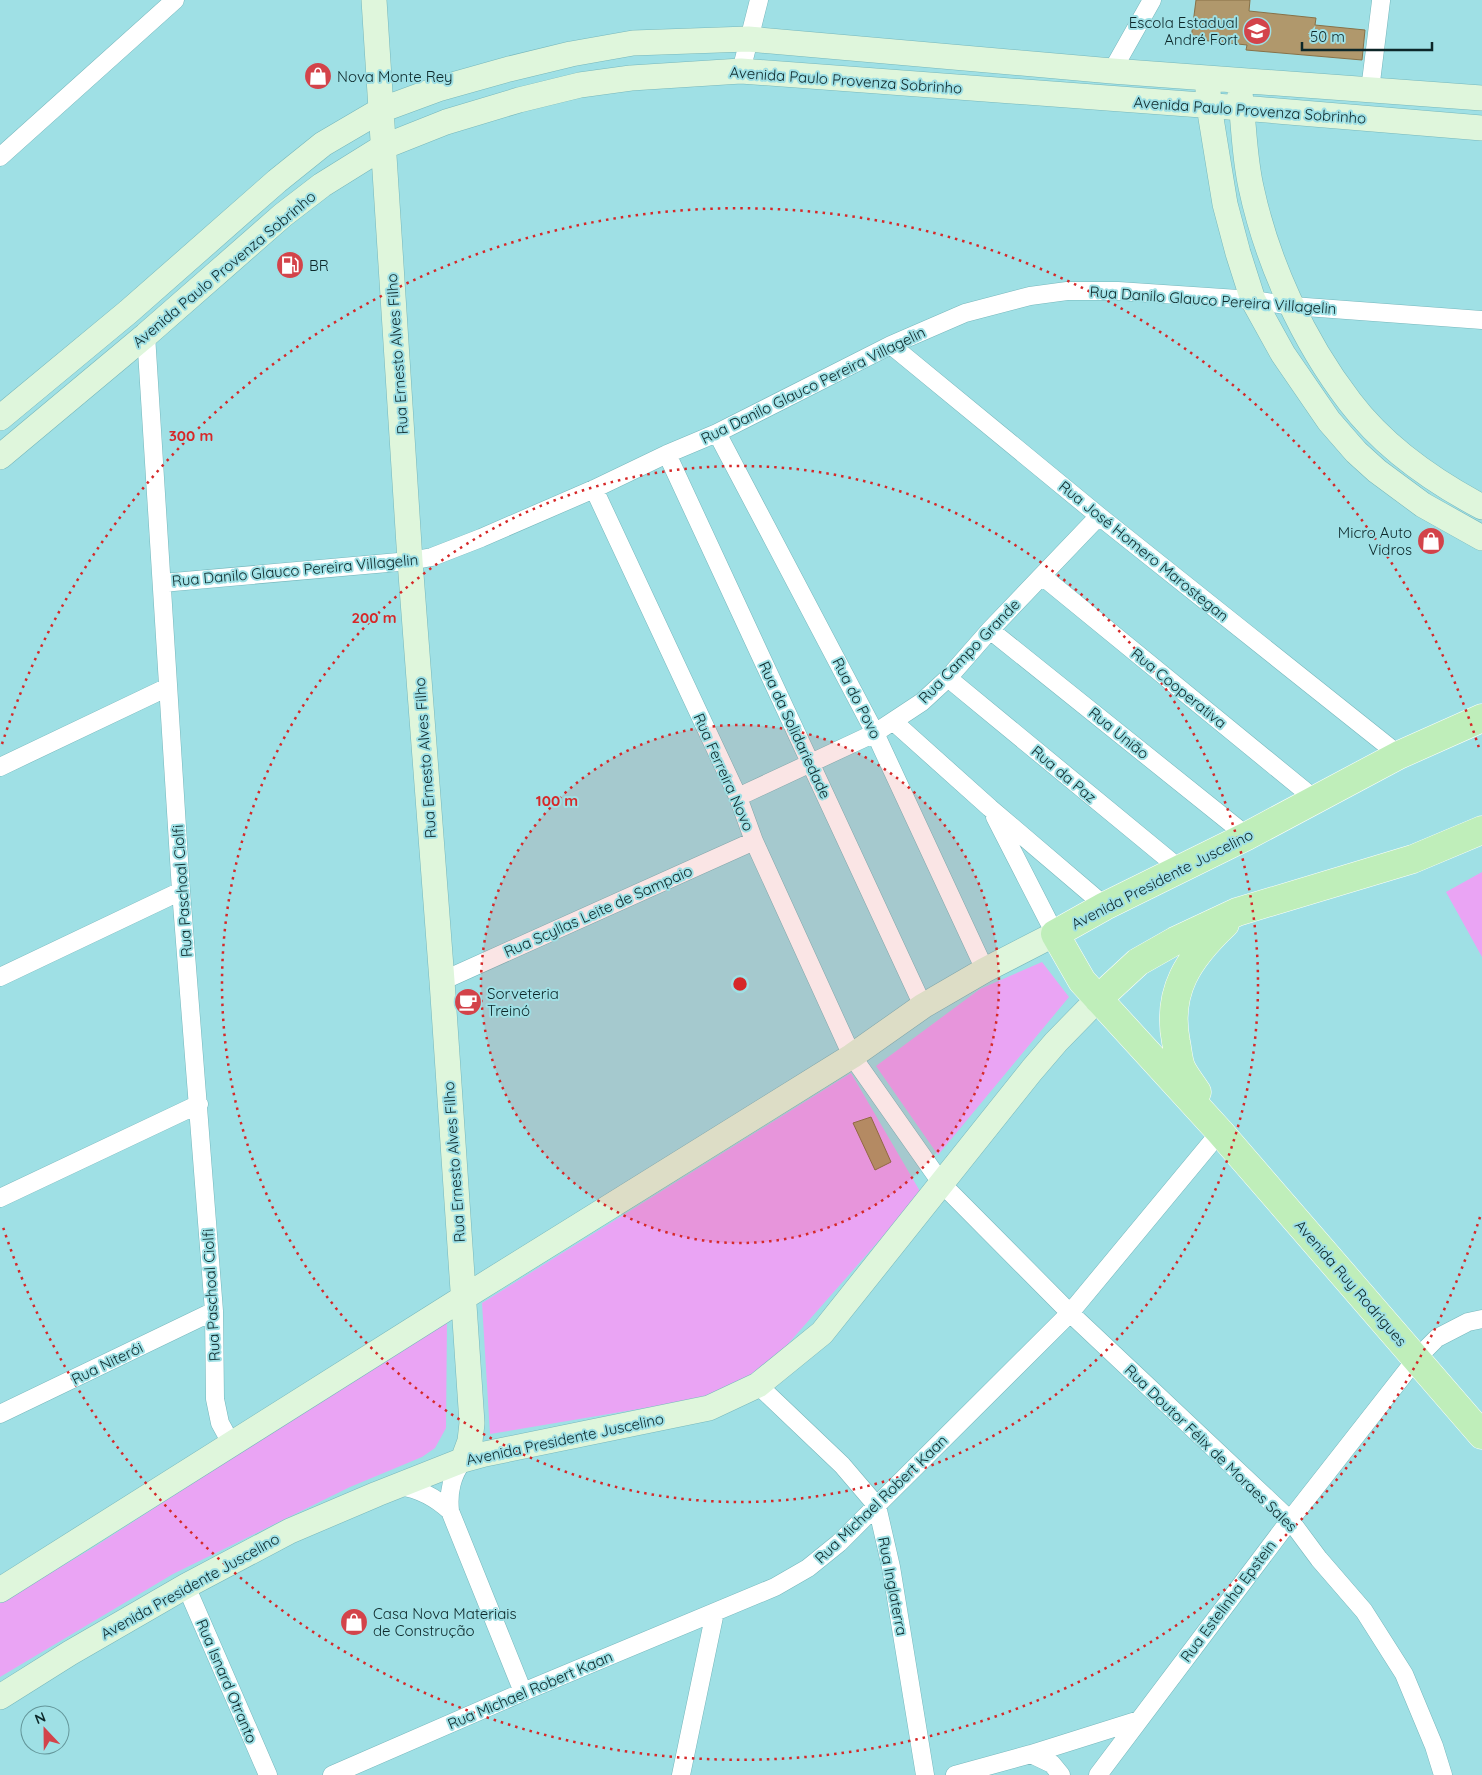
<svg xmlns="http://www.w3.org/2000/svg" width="1482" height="1775" viewBox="0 0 1482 1775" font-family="Quicksand,sans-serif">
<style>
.green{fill:#eaa4f4}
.building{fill:#b0986c;stroke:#887147}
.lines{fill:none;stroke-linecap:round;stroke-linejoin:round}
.street-casing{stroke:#76b7bc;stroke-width:19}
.secondary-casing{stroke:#76b7bc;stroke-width:26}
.primary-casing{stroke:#fff;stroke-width:29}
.street{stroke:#fff;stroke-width:18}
.secondary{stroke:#dff6dc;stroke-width:25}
.primary{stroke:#bfeeba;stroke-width:28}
.ring{fill:none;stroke:#d62828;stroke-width:2.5;stroke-dasharray:2.5 5}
.labels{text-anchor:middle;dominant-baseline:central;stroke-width:4;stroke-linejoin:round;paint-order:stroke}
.poi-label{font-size:15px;fill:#0c2729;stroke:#9fe0e5;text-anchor:start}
.street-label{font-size:15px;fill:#0c2729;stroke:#9fe0e5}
.centre{fill:#d62828;stroke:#9fe0e5;stroke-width:2.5}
.ring-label{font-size:15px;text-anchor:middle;font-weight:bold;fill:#d62828;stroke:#9fe0e5;stroke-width:4;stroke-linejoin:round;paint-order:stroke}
</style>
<rect width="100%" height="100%" fill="#9fe0e5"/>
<path class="green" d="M1482,872V957L1446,892Z
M1042,962L1069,997L938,1155L876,1066L980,989Z
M851,1073L921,1193L773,1361L741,1382L698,1399L490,1434L482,1303Z
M447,1319L446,1428L435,1448L422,1457L350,1487L173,1574L0,1677V1603L91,1549Z"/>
<path class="building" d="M1196,0H1250L1249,11L1316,18L1315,25L1365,30L1362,60L1246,50L1247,45L1191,39Z
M871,1117L891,1162L875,1170L853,1123Z"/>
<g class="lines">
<g class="street-casing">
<path id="street" d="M741,71L759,0
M1112,71L1152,0
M1370,90L1381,1
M0,157L175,0
M146,335L181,891L214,1311L215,1399L220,1423L232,1445
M891,345L1099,516L1399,755
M717,433L875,733L985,970
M667,454L923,1006
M594,489L738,797L754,841L852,1056L942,1184L1070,1313L1290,1520L1319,1559L1364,1611L1404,1674L1434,1746L1443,1775
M1042,576L1316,800
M162,583L410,561L432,557L481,538L594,489L667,454L717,433L891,345L965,313L1030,296L1067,291H1118L1253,300L1292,306L1482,320
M990,630L1247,836
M948,678L1180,869
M894,722L990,808L1105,906
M0,767L168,687
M738,797L875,733L922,702L948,678L990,630L1099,516
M995,817L1055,934
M0,977L181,891
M442,981L754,841
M0,1198L199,1104
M758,1385L842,1465L877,1506L891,1567L925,1775
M0,1414L214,1311
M463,1460C452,1476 448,1491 450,1511L523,1692
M400,1486C420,1489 435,1497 450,1511
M186,1586L268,1775
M1031,1754L1052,1764L1061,1775
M332,1775L523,1692L775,1587L808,1568L839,1543L1070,1313L1220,1132
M681,1775L715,1612
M955,1775L1031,1754L1139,1720
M1098,1775L1290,1520L1416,1359L1437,1338L1468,1322L1482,1319"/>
</g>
<g class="secondary-casing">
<path id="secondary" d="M374,0L410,561L442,981L472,1423L470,1441L463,1460
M1208,90L1209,106L1225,204L1238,253L1253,300L1283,354L1329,421L1356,452L1377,471L1423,505L1482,538
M1240,93C1244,124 1244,156 1251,187C1267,262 1303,341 1350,402C1384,447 1433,481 1482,507
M0,418L128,312L277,181L323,144L381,110L438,89L509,69L571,54L633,43L748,39L1112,71L1482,98
M0,457L146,335L283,215L322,185L383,147L446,122L519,100L580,85L631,78L741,71L1242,108L1482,128
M0,1590L463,1298L852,1056L923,1006L985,970L1055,934
M0,1697L70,1653L186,1586L290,1531L377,1494L463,1460L485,1454L709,1408L758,1385L822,1333L1032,1070L1056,1042L1098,999"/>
</g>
<g class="primary-casing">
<path id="primary" d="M1482,718L1399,755L1247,836L1105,906L1055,934L1082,981L1220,1132L1482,1435
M1098,999L1138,962L1175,941L1237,912L1413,859L1482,830
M1197,1092C1192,1084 1186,1077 1182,1069C1178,1061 1178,1051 1176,1042C1166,991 1189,958 1225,924"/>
</g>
<use href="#street" class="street"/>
<use href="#secondary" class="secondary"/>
<use href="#primary" class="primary"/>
</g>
<circle cx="740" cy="984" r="259" fill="#d62828" fill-opacity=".12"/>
<g class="ring">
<circle cx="740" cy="984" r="259"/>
<circle cx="740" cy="984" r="518"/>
<path d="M1480 1217A776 776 0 0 1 2 1224M2 744A776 776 0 0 1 1480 751"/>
</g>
<defs>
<g id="school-disc" transform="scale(1.4375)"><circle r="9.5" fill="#d3434a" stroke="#9fe0e5"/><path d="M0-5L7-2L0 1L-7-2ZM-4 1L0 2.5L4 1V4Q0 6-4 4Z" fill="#fff"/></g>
<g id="shop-disc" transform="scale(1.4375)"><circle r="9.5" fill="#d3434a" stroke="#9fe0e5"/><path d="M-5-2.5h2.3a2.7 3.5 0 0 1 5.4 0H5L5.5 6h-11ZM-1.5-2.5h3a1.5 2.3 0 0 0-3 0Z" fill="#fff"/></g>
<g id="fuel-disc" transform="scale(1.4375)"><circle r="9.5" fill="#d3434a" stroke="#9fe0e5"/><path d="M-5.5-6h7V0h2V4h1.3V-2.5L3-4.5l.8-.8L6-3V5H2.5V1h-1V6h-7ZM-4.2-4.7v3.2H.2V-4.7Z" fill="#fff"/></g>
<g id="cafe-disc" transform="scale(1.4375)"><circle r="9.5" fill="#d3434a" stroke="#9fe0e5"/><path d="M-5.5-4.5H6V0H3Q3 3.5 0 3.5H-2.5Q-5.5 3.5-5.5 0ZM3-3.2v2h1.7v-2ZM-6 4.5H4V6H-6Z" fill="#fff"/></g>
</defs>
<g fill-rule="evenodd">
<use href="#school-disc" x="1257" y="31"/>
<use href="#shop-disc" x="318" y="76"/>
<use href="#fuel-disc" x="290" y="265"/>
<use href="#shop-disc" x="1431" y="541"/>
<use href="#cafe-disc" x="468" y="1002"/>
<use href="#shop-disc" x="354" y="1622"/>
</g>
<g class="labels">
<g class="poi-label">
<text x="1238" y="22" text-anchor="end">Escola Estadual<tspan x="1238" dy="17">André Fort</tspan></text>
<text x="337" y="76">Nova Monte Rey</text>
<text x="309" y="265">BR</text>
<text x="1412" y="532" text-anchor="end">Micro Auto<tspan x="1412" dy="17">Vidros</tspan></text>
<text x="487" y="993">Sorveteria<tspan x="487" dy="17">Treinó</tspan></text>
<text x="373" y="1613">Casa Nova Materiais<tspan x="373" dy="17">de Construção</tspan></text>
</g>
<g class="street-label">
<text transform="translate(846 80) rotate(4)">Avenida Paulo Provenza Sobrinho</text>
<text transform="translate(1250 110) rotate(4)">Avenida Paulo Provenza Sobrinho</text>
<text transform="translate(224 269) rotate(-40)">Avenida Paulo Provenza Sobrinho</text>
<text transform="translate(1213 300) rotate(4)">Rua Danilo Glauco Pereira Villagelin</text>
<text transform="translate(397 354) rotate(-94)">Rua Ernesto Alves Filho</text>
<text transform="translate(813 385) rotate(-26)">Rua Danilo Glauco Pereira Villagelin</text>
<text transform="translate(1144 551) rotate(39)">Rua José Homero Marostegan</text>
<text transform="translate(295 570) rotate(-5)">Rua Danilo Glauco Pereira Villagelin</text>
<text transform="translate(969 651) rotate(-46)">Rua Campo Grande</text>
<text transform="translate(1179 688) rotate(39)">Rua Cooperativa</text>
<text transform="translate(857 698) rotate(63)">Rua do Povo</text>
<text transform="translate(795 730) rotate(65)">Rua da Solidariedade</text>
<text transform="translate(1119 733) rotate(39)">Rua União</text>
<text transform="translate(425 758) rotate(-94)">Rua Ernesto Alves Filho</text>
<text transform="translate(724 772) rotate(66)">Rua Ferreira Novo</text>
<text transform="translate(1064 774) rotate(40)">Rua da Paz</text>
<text transform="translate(1162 879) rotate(-27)">Avenida Presidente Juscelino</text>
<text transform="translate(182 891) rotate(-94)">Rua Paschoal Ciolfi</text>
<text transform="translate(598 911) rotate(-24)">Rua Scyllas Leite de Sampaio</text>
<text transform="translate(454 1162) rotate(-94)">Rua Ernesto Alves Filho</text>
<text transform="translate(1351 1283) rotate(49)">Avenida Ruy Rodrigues</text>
<text transform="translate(211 1295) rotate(-93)">Rua Paschoal Ciolfi</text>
<text transform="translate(107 1363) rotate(-26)">Rua Niterói</text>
<text transform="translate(565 1439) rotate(-12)">Avenida Presidente Juscelino</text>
<text transform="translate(1211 1448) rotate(44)">Rua Doutor Félix de Moraes Sales</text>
<text transform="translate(881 1499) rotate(-44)">Rua Michael Robert Kaan</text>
<text transform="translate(190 1586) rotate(-29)">Avenida Presidente Juscelino</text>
<text transform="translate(893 1586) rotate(79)">Rua Inglaterra</text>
<text transform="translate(1228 1601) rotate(-53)">Rua Estelinha Epstein</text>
<text transform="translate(227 1681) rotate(67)">Rua Isnard Otranto</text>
<text transform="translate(530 1690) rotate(-23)">Rua Michael Robert Kaan</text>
</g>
</g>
<circle cx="740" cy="984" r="8" class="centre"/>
<g class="ring-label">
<text x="191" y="441">300 m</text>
<text x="374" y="623">200 m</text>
<text x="557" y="806">100 m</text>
</g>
<g transform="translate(45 1730) rotate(338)"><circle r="24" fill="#9fe0e5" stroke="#64969a"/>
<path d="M0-4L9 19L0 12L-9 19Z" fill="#d3434a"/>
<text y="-8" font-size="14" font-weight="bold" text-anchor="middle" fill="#0c2729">N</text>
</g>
<path d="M1302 42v8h130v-8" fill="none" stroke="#0c2729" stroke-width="2.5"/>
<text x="1310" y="42" font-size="15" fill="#0c2729" stroke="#9fe0e5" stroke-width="4" paint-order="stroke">50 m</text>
</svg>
